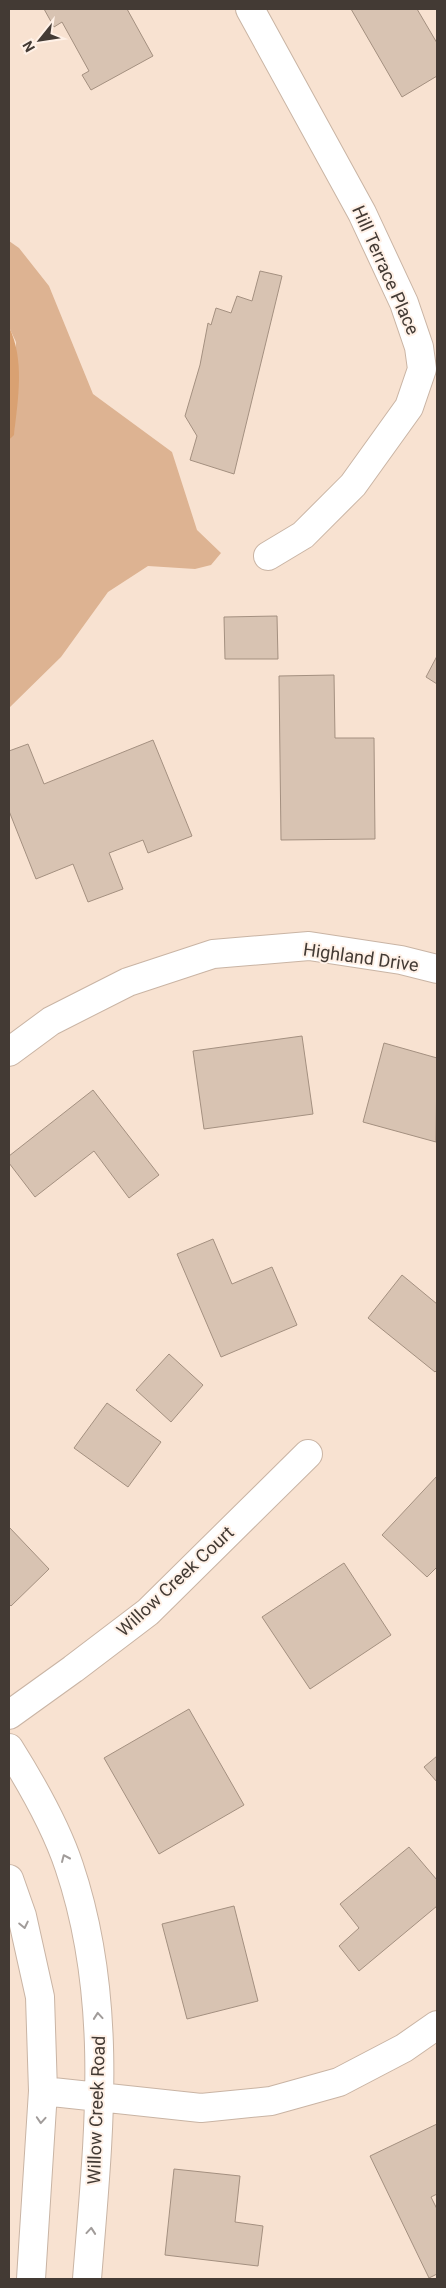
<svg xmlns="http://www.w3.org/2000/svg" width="446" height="2288" viewBox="0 0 446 2288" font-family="Roboto,sans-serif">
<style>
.green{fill:#ddb392}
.water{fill:#d9a172}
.building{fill:#d8c3b2;stroke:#a49080}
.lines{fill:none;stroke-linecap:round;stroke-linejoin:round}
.minor-casing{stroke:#c9b4a4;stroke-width:30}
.minor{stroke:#fff;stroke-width:28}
.oneway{stroke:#a19c9a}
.labels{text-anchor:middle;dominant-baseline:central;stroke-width:4;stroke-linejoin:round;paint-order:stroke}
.street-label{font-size:18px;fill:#433a34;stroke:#fff1e7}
</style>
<rect width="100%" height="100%" fill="#f8e2d1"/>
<path class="green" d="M9,241L19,248L49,286L93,394L172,452L197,530L221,553L211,565L195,569L148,566L108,592L61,657L9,708V440L14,434L16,342L9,327Z"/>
<path class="water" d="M9,327C25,360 18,399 14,435L9,440Z"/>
<path class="building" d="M44,9H127L153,56L91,90L82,75L89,71L62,22L54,27Z
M351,9H417L437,43V76L402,97Z
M260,271L282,276L234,474L190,460L197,436L185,416L200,365L208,323L211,325L216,308L231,313L237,296L252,301Z
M277,616L278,659H225L224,617Z
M437,656V684L426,677Z
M334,675L335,738H374L375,839L281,840L279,676Z
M153,740L192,836L148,853L143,840L109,853L123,889L88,902L73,864L36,879L9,811V751L28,744L44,784Z
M302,1036L313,1114L204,1129L193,1051Z
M384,1043L437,1058L436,1142L363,1122Z
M93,1090L159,1175L129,1198L94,1151L35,1197L9,1163V1156Z
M213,1239L232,1284L272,1267L297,1325L221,1357L177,1254Z
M402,1275L437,1304V1370L435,1372L368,1318Z
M169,1354L203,1385L171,1422L136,1390Z
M107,1403L161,1442L128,1487L74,1448Z
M437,1476V1567L427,1577L382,1535Z
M9,1527L49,1569L11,1606L9,1604Z
M344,1563L391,1635L310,1689L262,1617Z
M189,1709L244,1805L159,1854L104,1758Z
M437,1756V1782L424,1767Z
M409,1847L437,1880V1906L359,1971L339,1946L359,1928L340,1904Z
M234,1906L258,2001L187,2019L162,1924Z
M437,2124V2194L431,2197L437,2209V2274L429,2278L370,2156Z
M174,2169L240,2176L235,2222L263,2226L258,2266L165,2255Z"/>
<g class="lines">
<g class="minor-casing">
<path id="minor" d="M250,9L362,213L404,303L419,347L422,369L409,407L353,485L303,535L268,556
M9,1052L51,1021L128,982L213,954L309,946L401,960L437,969
M9,1715L73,1669L148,1612L308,1454
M9,1748C31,1783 56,1827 69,1866C115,2002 98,2140 87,2279
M9,1879L22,1916L40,1997L43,2091L31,2279
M43,2091L201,2108L271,2101L339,2082L404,2048L437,2025"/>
</g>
<use href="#minor" class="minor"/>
</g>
<defs><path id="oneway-chevron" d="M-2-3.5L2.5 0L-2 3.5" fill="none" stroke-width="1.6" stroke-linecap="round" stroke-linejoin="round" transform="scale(1.25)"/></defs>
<g class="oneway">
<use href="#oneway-chevron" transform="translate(65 1858) rotate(-114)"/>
<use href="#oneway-chevron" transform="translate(24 1925) rotate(78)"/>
<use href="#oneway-chevron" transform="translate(98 2016) rotate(-95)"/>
<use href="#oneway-chevron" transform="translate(41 2120) rotate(94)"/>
<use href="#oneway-chevron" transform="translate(91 2231) rotate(-85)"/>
</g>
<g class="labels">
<g class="street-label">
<text transform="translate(386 270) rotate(66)">Hill Terrace Place</text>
<text transform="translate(361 957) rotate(8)">Highland Drive</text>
<text transform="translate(175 1581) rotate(-43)">Willow Creek Court</text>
<text transform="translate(96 2110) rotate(-88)">Willow Creek Road</text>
</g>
</g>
<rect width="446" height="2288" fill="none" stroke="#433a34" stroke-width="20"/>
<g transform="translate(40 40) rotate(240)" stroke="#fff1e7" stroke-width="4" paint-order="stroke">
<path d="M0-4L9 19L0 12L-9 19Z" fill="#433a34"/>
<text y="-8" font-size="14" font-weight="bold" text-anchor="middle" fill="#433a34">N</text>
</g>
</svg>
